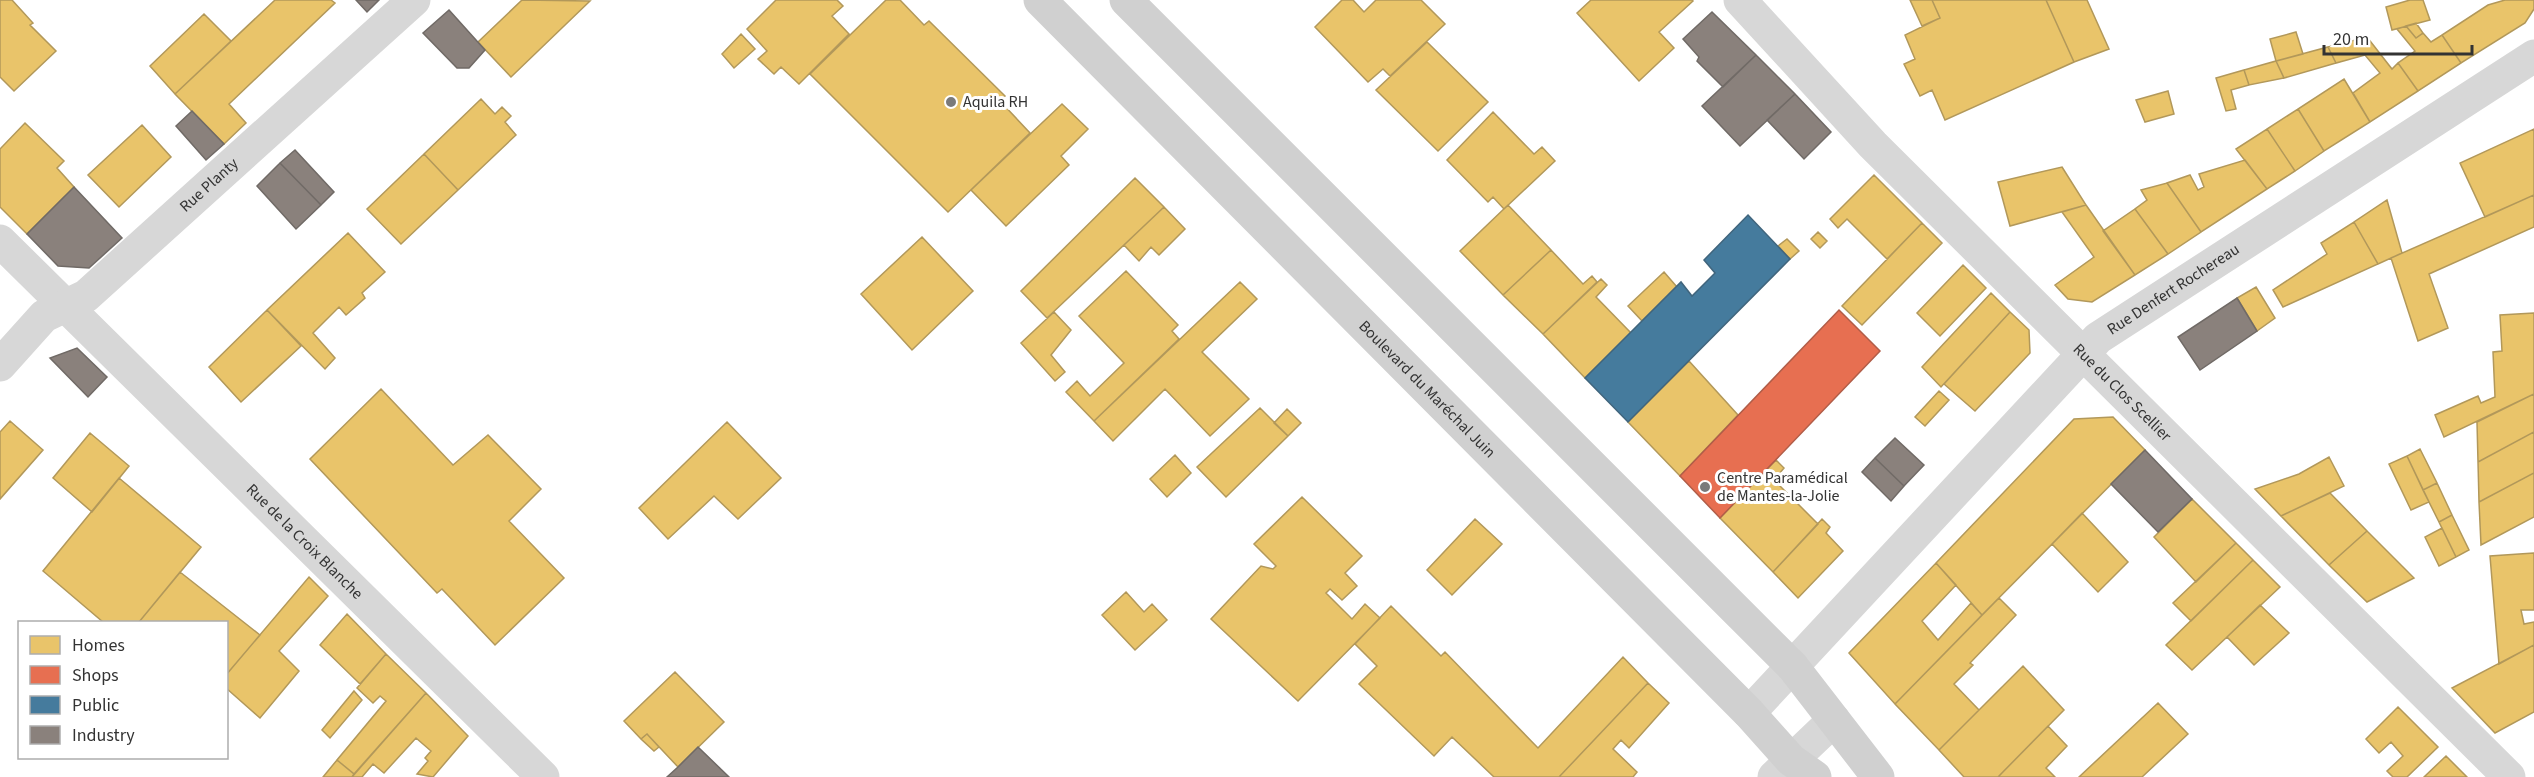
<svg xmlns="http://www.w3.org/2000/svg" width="2534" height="777" viewBox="0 0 2534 777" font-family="'Source Sans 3',sans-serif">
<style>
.homes{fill:#e9c46a;stroke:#b2985a;stroke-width:1.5}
.shops{fill:#e76f51;stroke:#b15d48;stroke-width:1.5}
.public{fill:#457b9d;stroke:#40657d;stroke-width:1.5}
.industry{fill:#8a817c;stroke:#706a66;stroke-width:1.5}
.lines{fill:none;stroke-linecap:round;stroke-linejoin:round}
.street{stroke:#d7d7d7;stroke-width:33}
.secondary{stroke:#d0d0d0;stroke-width:33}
.poi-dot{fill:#7a7a7a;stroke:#fff;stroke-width:2}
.labels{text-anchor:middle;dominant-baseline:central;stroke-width:6;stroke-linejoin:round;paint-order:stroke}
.poi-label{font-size:16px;fill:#333;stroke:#fff;text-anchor:start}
.street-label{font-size:16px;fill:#333;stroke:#fff}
</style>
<rect width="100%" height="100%" fill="#fff"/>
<path class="homes" d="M0,0H12L33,23L30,25L56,51L14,91L0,77Z
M275,0H331L335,3L229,104L246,123L224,144L175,94Z
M522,0L590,1L511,77L478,42Z
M776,0H837L843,6L832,16L849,34L799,84L781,67L774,74L758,59L767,51L747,29Z
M886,0H900L924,25L929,21L1005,96L1000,101L1030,133L948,212L810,74Z
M1342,0H1353L1364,12L1376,0H1421L1445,24L1390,76L1383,69L1368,82L1315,27Z
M1591,0H1692L1693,1L1659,32L1674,48L1639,81L1577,13Z
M1910,0H1932L1940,18L1922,26Z
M1932,0H2046L2074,62L1945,120L1932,90L1920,96L1904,64L1915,59L1905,35L1940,18Z
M2046,0H2087L2109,49L2074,62Z
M2410,0H2423L2430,20L2392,30L2386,7Z
M2505,0H2534V9L2525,23L2461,63L2442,35L2488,5Z
M204,14L231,41L175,94L150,66Z
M2416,23L2423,33L2416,38L2406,26Z
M2406,26L2416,38L2423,33L2431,42L2442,35L2461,63L2418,91L2398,63L2415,51L2397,29Z
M2296,32L2303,54L2276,61L2270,39Z
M741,34L755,49L734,68L722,54Z
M2367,37L2392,69L2398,63L2418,91L2370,122L2353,93L2380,73L2365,55L2336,63L2328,47Z
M1427,42L1488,102L1438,151L1376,90Z
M2328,47L2336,63L2284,78L2276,61Z
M2276,61L2284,78L2249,85L2244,70Z
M2244,70L2249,85L2231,90L2236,109L2226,111L2216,78Z
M2344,79L2370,122L2324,151L2298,109Z
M2168,91L2174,114L2145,122L2136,100Z
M481,99L495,114L502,107L511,116L505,122L516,135L458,190L424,154Z
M1062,104L1088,129L1061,156L1069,165L1006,226L971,190Z
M2298,109L2324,151L2295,171L2267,129Z
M1493,112L1534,154L1542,147L1555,161L1504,209L1493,197L1488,202L1447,160Z
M25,123L64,161L57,168L74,187L27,234L0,207V149Z
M142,125L171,157L119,207L88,175Z
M2267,129L2295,171L2267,189L2236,149Z
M2534,129V195L2485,217L2460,163Z
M424,154L458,190L401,244L367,209Z
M2245,160L2267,189L2201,232L2167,183L2190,175L2198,190L2204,187L2199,174Z
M2062,167L2086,205L2010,226L1998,182Z
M1874,175L1922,223L1887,259L1847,219L1838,228L1830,219Z
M1135,178L1164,207L1047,318L1021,291Z
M2167,183L2201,232L2168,254L2135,209L2147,200L2141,190Z
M2534,195V227L2429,274L2448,328L2418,341L2391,258Z
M2387,200L2402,253L2378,264L2354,222Z
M1508,205L1551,250L1503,295L1460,251Z
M2086,205L2135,275L2092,302L2068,299L2055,285L2094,257L2062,212Z
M1164,207L1185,229L1159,255L1151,247L1139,261L1124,245Z
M2135,209L2168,254L2135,275L2103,231Z
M2354,222L2378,264L2283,307L2273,290L2327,254L2321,243Z
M1922,223L1942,243L1862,325L1842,306Z
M1818,232L1827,241L1820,248L1811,239Z
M348,233L385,272L362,293L365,298L346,315L339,307L313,333L335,358L325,369L267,310Z
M922,237L973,291L912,350L861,294Z
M1787,239L1799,251L1790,259L1778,246Z
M1551,250L1583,284L1592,276L1597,282L1543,334L1503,295Z
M1963,265L1986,288L1940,336L1917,313Z
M1126,271L1178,325L1172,331L1179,339L1094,421L1066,392L1077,381L1090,396L1124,363L1079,316Z
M1664,272L1677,287L1642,321L1628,306Z
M1601,279L1607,285L1596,297L1631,333L1585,378L1543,334Z
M1240,282L1257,299L1202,352L1249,399L1210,436L1165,389L1113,441L1094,421Z
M2256,287L2275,318L2257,331L2237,298Z
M1991,293L2010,312L1941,387L1922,367Z
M267,310L301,346L241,402L209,367Z
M1054,312L1071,330L1051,355L1065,372L1055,381L1021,343Z
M2010,312L2029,330L2030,353L1975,411L1944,384Z
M2534,313V394L2444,437L2435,415L2478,396L2481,403L2495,397L2493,352L2502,351L2500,315Z
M1689,361L1738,415L1680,476L1628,422Z
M381,389L453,465L488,435L541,489L509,521L564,578L495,645L442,589L437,593L310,459Z
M1939,391L1949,400L1925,426L1915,417Z
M2534,394V432L2478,462L2477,422Z
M1260,408L1288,436L1226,497L1197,467Z
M1287,409L1301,423L1288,436L1274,423Z
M2113,417L2145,450L1982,615L1936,563L2074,419Z
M10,421L43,450L0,499V432Z
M727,422L781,478L738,519L714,496L668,539L639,508Z
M2534,432V473L2479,502L2478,462Z
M90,433L129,466L92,512L53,478Z
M2420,449L2437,483L2423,490L2407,456Z
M1175,455L1191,473L1167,497L1150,479Z
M2407,456L2429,502L2411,510L2389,464Z
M2329,457L2344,486L2281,516L2255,489L2299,474Z
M1776,460L1784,468L1774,480L1818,524L1773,572L1720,518Z
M2534,473V517L2481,545L2479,502Z
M119,478L201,547L139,622H103L43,571Z
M2437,483L2452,515L2439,522L2423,490Z
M2330,493L2367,531L2329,565L2281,516Z
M1302,497L1362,556L1345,573L1357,586L1342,600L1330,589L1326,593L1352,619L1365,604L1380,618L1298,701L1211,619L1261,566L1273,569L1276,566L1254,544Z
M2192,499L2236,543L2196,582L2154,537Z
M2082,513L2128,562L2098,592L2052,544Z
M2452,515L2469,550L2456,557L2439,522Z
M1475,519L1502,544L1452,595L1427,570Z
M1822,519L1830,527L1826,533L1843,551L1798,598L1773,572Z
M2442,528L2456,557L2439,566L2425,537Z
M2367,531L2414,578L2367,602L2329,565Z
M2236,543L2253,560L2191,621L2173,603Z
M2534,553V610H2521L2524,624L2534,622V645L2499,664L2490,556Z
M2253,560L2280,587L2192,670L2166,645Z
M1936,563L1956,585L1922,621L1938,640L1971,603L1982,615L1895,704L1849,653Z
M180,572L260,635L226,675V622H139Z
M309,577L328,596L279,651L299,671L260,718L226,688V675Z
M1126,592L1144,612L1152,604L1167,620L1135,650L1102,615Z
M1999,598L2016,615L1970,663L1973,665L1954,684L1979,710L1939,750L1895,704Z
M2260,605L2289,633L2254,665L2227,637Z
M1391,606L1441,656L1445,652L1538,748L1623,657L1648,683L1559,777H1494L1452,737L1434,756L1359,684L1377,666L1355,644Z
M347,614L386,654L360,684L320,645Z
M2534,645V712L2495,733L2452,688Z
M386,654L426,693L354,774L337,760L386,701L380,696L373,703L357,688Z
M2023,666L2064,710L1998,777H1964L1939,750Z
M675,672L724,722L678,767L647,734L641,739L624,721Z
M1648,683L1669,703L1629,748L1621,740L1613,749L1637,772L1633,777H1559Z
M354,691L362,700L330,738L322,730Z
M426,693L468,736L433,777L417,774L428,761L425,758L431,751L416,738L384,773L373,764L362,777H352Z
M2158,703L2188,734L2142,777H2079Z
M2398,707L2438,747L2407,777H2393L2387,771L2403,756L2391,742L2379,753L2366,739Z
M2048,726L2067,746L2046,768L2055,777H1998Z
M647,734L659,747L654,751L641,739Z
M2446,756L2467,777H2424Z
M337,760L354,774L352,777H323Z"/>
<path class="shops" d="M1839,310L1880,351L1720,518L1680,476Z"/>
<path class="public" d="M1748,215L1790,259L1628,422L1585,378L1681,282L1692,296L1715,273L1704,260Z"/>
<path class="industry" d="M356,0H379L367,12Z
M449,10L485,50L469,68H457L423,33Z
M1712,12L1756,55L1723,87L1697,61L1699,57L1683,39Z
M1756,55L1795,94L1740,146L1702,106Z
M1795,94L1831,132L1804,159L1767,120Z
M192,111L224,144L206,160L176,126Z
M295,150L334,192L321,205L280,163Z
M280,163L321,205L296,229L257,186Z
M74,187L122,238L89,268L58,266L27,234Z
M2237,298L2257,331L2200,370L2178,337Z
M77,348L107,377L88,397L50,358Z
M1895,438L1924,465L1904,486L1875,458Z
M2145,450L2192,499L2158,532L2111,484Z
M1875,458L1904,486L1891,501L1862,472Z
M698,747L729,777H667L678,767Z"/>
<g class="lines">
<g class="street">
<path id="s1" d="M1740,0L1873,145L2509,777"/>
<path id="s2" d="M0,241L543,777"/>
<path id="s3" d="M0,365L44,316L86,296L414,0"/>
<path id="s4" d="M1749,713L2098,338L2534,56"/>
<path d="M1774,777L1834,720"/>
</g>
<g class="secondary">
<path id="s5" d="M1040,0L1749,713L1791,760L1815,777"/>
<path d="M1126,0L1793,667L1878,777"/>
</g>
</g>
<g class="poi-dot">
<circle cx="951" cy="102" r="6"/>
<circle cx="1705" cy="487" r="6"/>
</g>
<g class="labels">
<g class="poi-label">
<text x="963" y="102">Aquila RH</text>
<text x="1717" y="478">Centre Paramédical<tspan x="1717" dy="18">de Mantes-la-Jolie</tspan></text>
</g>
<g class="street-label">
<text stroke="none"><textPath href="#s3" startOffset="278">Rue Planty</textPath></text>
<text stroke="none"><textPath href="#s4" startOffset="602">Rue Denfert Rochereau</textPath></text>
<text stroke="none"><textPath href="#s5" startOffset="549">Boulevard du Maréchal Juin</textPath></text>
<text stroke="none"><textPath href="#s1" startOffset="548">Rue du Clos Scellier</textPath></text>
<text stroke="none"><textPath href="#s2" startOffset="428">Rue de la Croix Blanche</textPath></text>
</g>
</g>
<rect x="18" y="621" width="210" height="138" fill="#ffffff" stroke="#adadad" stroke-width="1.5"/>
<rect x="30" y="636" width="30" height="18" fill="#e9c46a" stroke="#adadad" stroke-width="1.5"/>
<text x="72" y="651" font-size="18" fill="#333333">Homes</text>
<rect x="30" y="666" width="30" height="18" fill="#e76f51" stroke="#adadad" stroke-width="1.5"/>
<text x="72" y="681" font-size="18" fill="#333333">Shops</text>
<rect x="30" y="696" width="30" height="18" fill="#457b9d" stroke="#adadad" stroke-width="1.5"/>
<text x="72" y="711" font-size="18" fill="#333333">Public</text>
<rect x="30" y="726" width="30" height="18" fill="#8a817c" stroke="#adadad" stroke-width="1.5"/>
<text x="72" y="741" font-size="18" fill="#333333">Industry</text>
<path d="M2324 45v9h148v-9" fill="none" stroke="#333333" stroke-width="3"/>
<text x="2333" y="45" font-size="18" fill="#333333" stroke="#ffffff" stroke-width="4.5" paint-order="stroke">20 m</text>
</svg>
